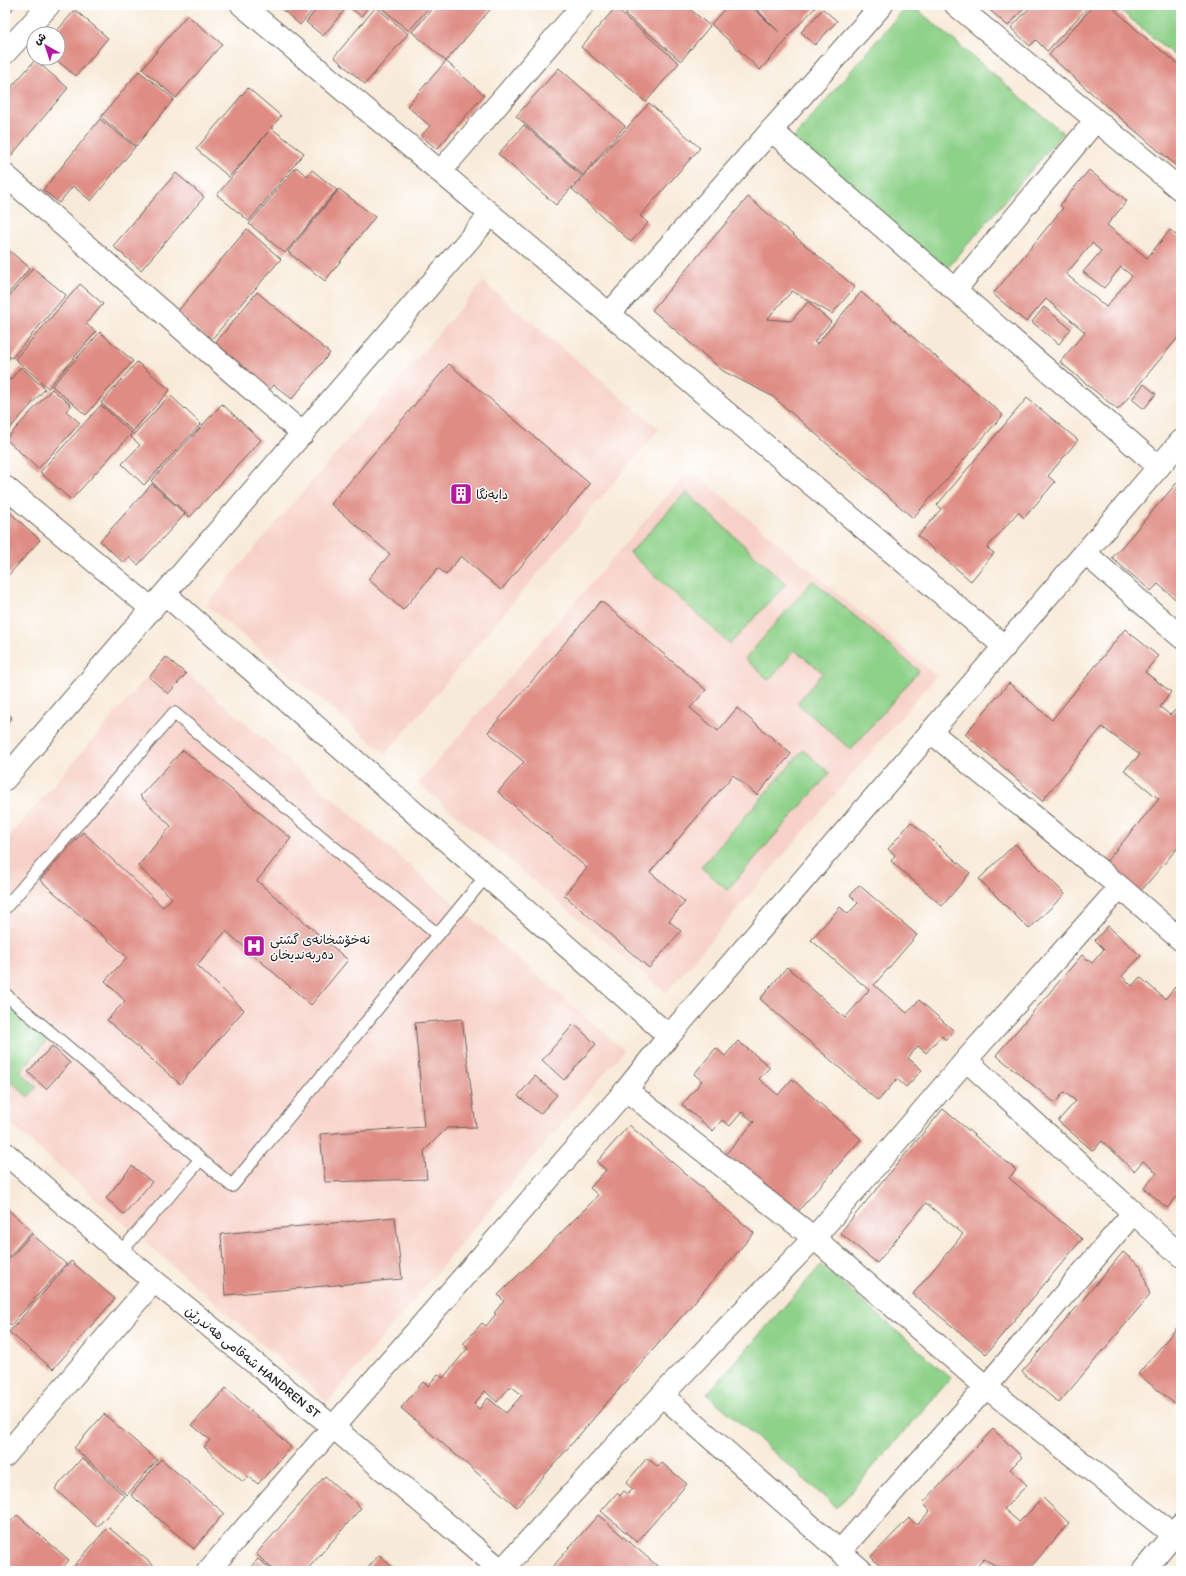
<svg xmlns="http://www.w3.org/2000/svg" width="1186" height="1576" viewBox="0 0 1186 1576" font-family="Itim,'Playpen Sans Arabic',sans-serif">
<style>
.built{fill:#f7d1c7}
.green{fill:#8ed189;stroke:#557652}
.building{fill:#df8d84;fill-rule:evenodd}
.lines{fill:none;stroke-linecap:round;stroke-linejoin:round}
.lane-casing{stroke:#69645e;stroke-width:14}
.street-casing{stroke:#69645e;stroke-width:24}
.lane{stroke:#fff;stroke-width:12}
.street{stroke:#fff;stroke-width:22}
.labels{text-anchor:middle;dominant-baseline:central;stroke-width:3;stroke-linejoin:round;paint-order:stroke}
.poi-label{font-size:13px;fill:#1c1c1c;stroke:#fff;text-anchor:start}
.street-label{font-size:13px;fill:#1c1c1c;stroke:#fff}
</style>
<rect width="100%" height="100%" fill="#fff"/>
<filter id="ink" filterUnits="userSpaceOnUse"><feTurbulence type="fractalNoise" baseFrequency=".025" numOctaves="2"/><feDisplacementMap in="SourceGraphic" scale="8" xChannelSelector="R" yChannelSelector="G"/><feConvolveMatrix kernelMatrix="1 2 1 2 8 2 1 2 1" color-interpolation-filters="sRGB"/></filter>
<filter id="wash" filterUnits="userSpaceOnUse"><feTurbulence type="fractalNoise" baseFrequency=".012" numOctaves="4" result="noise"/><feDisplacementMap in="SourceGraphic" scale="16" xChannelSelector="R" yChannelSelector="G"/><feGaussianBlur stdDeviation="0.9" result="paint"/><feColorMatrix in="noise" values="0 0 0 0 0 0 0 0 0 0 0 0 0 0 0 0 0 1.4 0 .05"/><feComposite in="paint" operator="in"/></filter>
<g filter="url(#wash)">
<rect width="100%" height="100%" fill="#f8ead8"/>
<path class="built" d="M483,282L659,429L386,754L206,605Z
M690,469L936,676L666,993L418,783Z
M166,655L624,1050L328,1402L5,1119V841Z"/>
<path class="green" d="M907,5H912L1063,133L945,271L792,140Z
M1114,5H1181V51L1176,57Z
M686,492L786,584L730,644L630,553Z
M813,580L919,671L851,750L797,703L823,673L795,650L769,680L745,659Z
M803,750L830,773L727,890L701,867Z
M5,1001L48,1039L20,1072L37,1087L28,1097L5,1076Z
M821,1265L951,1378L837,1508L707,1394Z"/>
<g id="blocks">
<path class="building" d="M5,5H16L5,18Z
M277,5H317L300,25Z
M320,5H370L361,16L348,6L323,36L306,22Z
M378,5H431L409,31Z
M435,5H494L446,61L412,32Z
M632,5H685L710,26L681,61L625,14Z
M728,5H750L779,32L752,5H814L816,7L786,38L787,40L760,70L711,24Z
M984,5H1027L1008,26Z
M1032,5H1088L1089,6L1047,51L1036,40L1030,46L1011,28Z
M1094,5H1110L1141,34L1178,64L1181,60V170L1089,91L1049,55Z
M376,7L408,34L365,84L334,57Z
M615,8L679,63L646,102L581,47Z
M823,9L837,21L815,45L801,32Z
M75,10L108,38L76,76L54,58H58V34H54Z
M187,15L222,44L176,98L142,69Z
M35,60L68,88L5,163V88L8,91Z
M446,61L484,95L437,149L421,136L430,126L407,106Z
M559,68L625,126L583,175L516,116Z
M139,71L174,99L136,146L101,117Z
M248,88L281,116L271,128L304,153L249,221L217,195L268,132L229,177L196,149Z
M649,103L700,148L640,216L648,223L631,242L572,189Z
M100,119L135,147L91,201L73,186L59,203L43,190Z
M524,125L582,176L556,205L498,154Z
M296,167L307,176L312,170L337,190L285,253L249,224Z
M1089,170L1127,201L1107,225L1147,258L1170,230L1181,239V334L1118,410L1060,362L1085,332L1046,299L1026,322L993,294L1063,208L1060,205ZM1092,243L1101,251L1083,272L1104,288L1121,267L1132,276L1106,307L1066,274Z
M176,173L204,197L141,270L113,246Z
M339,189L375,217L325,281L288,252Z
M748,197L855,287L832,314L792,291L767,319L791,321L808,302L831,322L814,342L817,344L861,292L1003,415L913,518L772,396L723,371L652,310Z
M247,229L281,259L210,341L177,312Z
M5,247L30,268L5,297Z
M33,268L66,295L12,358L5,352V301Z
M80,284L103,304L86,324L96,332L48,388L15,359Z
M257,292L330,353L292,399L274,385L267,393L212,347Z
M1044,307L1071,329L1059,344L1032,322Z
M100,332L133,361L86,415L52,386Z
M5,354L10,358L5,365Z
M137,362L170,390L133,431L101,403Z
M449,364L590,484L501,590L461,556L446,575L438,568L403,610L368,579L390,554L331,504Z
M21,367L45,389L5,434V376L10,380Z
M1144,384L1156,394L1144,409L1132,399Z
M52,389L71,405L66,411L80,423L38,469L6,439Z
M170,395L201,424L144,485L122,464L140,445L131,437Z
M1027,398L1078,440L1048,476L1055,482L1024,518L1018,512L987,548L994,553L971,581L918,536L941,509L937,505Z
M222,404L261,440L190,517L151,481Z
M101,405L132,433L71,500L40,472Z
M1181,478V604L1158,584L1151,591L1112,558Z
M152,484L185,514L138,565L129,557L124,563L100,541Z
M5,508L40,540L5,579Z
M601,601L706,690L690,708L718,731L737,708L791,754L757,795L733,775L650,872L685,902L669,921L681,931L649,968L564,895L587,868L498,792L524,762L488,732Z
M1125,629L1158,656L1145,672L1171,692L1160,707L1170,715L1181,705V844L1140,892L1105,863L1159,799L1124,770L1140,755L1102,727L1042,801L965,734L1009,683L1052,720Z
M166,657L186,674L168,694L149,677Z
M5,711L12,717L5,725Z
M183,750L291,838L257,881L348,960L311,1005L226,931L197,965L244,1010L180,1084L107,1020L125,1001L105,981L127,957L40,880L83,832L163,907L172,898L138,866L171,826L140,796Z
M911,822L970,873L942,906L891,861L895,855L888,849Z
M1015,844L1065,894L1029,929L979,879Z
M859,885L917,935L874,985L907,1013L919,1000L954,1031L946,1040L941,1036L926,1053L918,1046L908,1058L922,1070L906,1087L897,1079L878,1101L760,999L787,967L845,1018L869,990L811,940L840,907L848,914L858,903L850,895Z
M1181,913V926L1175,921Z
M1108,926L1141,956L1122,976L1132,986L1140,977L1165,999L1175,987L1181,992V1192L1167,1208L1144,1188L1157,1173L1143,1161L1134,1171L1102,1141L1093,1151L1058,1121L1076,1101L1064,1092L1055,1103L996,1055L1082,955L1092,963L1104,949L1095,940Z
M462,1019L476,1127L447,1128L424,1151L427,1179L325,1182L320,1134L424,1127L415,1023Z
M574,1024L596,1044L564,1080L542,1060Z
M738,1041L770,1067L759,1079L778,1095L792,1079L861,1139L794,1216L724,1156L754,1122L742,1112L730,1126L722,1120L713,1131L682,1105L702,1081L694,1074L716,1048L725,1056Z
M52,1046L70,1063L46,1089L28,1072Z
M535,1076L557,1095L540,1114L518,1096Z
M943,1109L1016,1170L1009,1178L1082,1239L986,1354L913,1294L963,1234L926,1203L877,1263L840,1233Z
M629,1125L754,1233L517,1507L401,1408L423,1382L428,1386L438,1374L443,1378L468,1348L463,1344L482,1323L486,1326L496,1314L494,1313L504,1301L498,1295L590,1204L598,1195L590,1188L606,1170L597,1162ZM511,1386L522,1395L506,1413L488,1398L479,1409L474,1404L485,1391L497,1402Z
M132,1166L152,1182L124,1214L106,1198Z
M5,1207L32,1231L5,1262Z
M395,1217L402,1279L225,1295L221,1234Z
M32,1234L66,1264L11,1325L5,1320V1264Z
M1123,1252L1141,1267L1150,1295L1059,1403L1022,1372Z
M71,1261L115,1299L53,1369L9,1332Z
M1181,1323V1397L1175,1404L1138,1374Z
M226,1388L291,1447L258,1484L248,1476L243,1482L204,1447L210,1440L192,1425Z
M104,1414L157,1460L127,1495L74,1448Z
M993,1429L1022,1457L1010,1469L1027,1485L1004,1509L1019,1522L1043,1498L1069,1523L1029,1569L1031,1571H1006L984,1559L972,1571H885L871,1557L909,1518L917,1525L930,1511L923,1503Z
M82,1458L125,1496L97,1527L55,1489Z
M647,1458L658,1467L662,1463L687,1484L637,1542L601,1511L617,1493L620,1496L624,1491L628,1494L633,1489L626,1483Z
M161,1459L224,1513L194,1549L131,1495Z
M325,1476L361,1508L306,1571H275L256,1554Z
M17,1515L69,1560L60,1571H5V1528Z
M598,1515L633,1545L663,1571H549Z
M108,1527L160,1571H80L74,1566Z
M379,1555L397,1571H365Z
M258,1559L273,1571H247Z"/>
</g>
</g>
<g filter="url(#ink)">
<use href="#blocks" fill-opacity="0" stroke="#69645e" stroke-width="1"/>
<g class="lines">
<g class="lane-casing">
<path id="lane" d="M5,908L174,713L438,935
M5,994L232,1186L486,876
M120,1253L200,1160"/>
</g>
<g class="street-casing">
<path id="street" d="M242,5L1005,647
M956,5L1181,190
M5,53L49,5
M771,130L1159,467
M440,172L583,5
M5,175L303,434
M955,290L1096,120
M609,314L882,5
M5,487L152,609
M1085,553L1181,637
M165,594L669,1036
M931,732L1120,887L1181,940
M5,779L491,214
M966,1060L1181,1256
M626,1090L814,1238L986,1387L1181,1541
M5,1153L120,1253L333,1427L502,1571
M662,1395L862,1571
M5,1456L154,1281
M840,1551L986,1387L1133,1213
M208,1571L626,1090L669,1036L1181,441
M501,1571L662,1395L814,1238L966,1060L1120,887
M1143,1571L1181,1525"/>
</g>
<use href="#lane" class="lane"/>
<use href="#street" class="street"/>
</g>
</g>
<defs>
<g id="building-square" transform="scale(1.15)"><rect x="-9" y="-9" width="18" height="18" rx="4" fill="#b5179e" stroke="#fff"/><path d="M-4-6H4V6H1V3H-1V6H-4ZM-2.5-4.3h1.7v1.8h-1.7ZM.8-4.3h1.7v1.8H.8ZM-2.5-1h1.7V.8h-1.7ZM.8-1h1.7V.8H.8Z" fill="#fff"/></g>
<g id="hospital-square" transform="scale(1.15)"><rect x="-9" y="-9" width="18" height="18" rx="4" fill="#b5179e" stroke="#fff"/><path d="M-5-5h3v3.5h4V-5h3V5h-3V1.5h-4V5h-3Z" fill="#fff"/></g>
</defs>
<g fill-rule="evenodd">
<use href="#building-square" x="461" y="494"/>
<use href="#hospital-square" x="254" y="946"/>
</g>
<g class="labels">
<g class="poi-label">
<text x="476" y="494">دایەنگا</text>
<text x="270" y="939">نەخۆشخانەی گشتی<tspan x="270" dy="15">دەربەندیخان</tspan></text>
</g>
<g class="street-label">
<text transform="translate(253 1362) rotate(39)">شەقامی هەندرێن HANDREN ST</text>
</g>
</g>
<rect width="1186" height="1576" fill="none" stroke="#fff" stroke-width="20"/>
<g transform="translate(46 46) rotate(321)"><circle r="19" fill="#ffffff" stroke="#a4a4a4"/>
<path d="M0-3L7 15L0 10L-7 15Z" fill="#b5179e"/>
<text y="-6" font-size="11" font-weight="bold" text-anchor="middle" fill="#1c1c1c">ش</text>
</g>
</svg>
